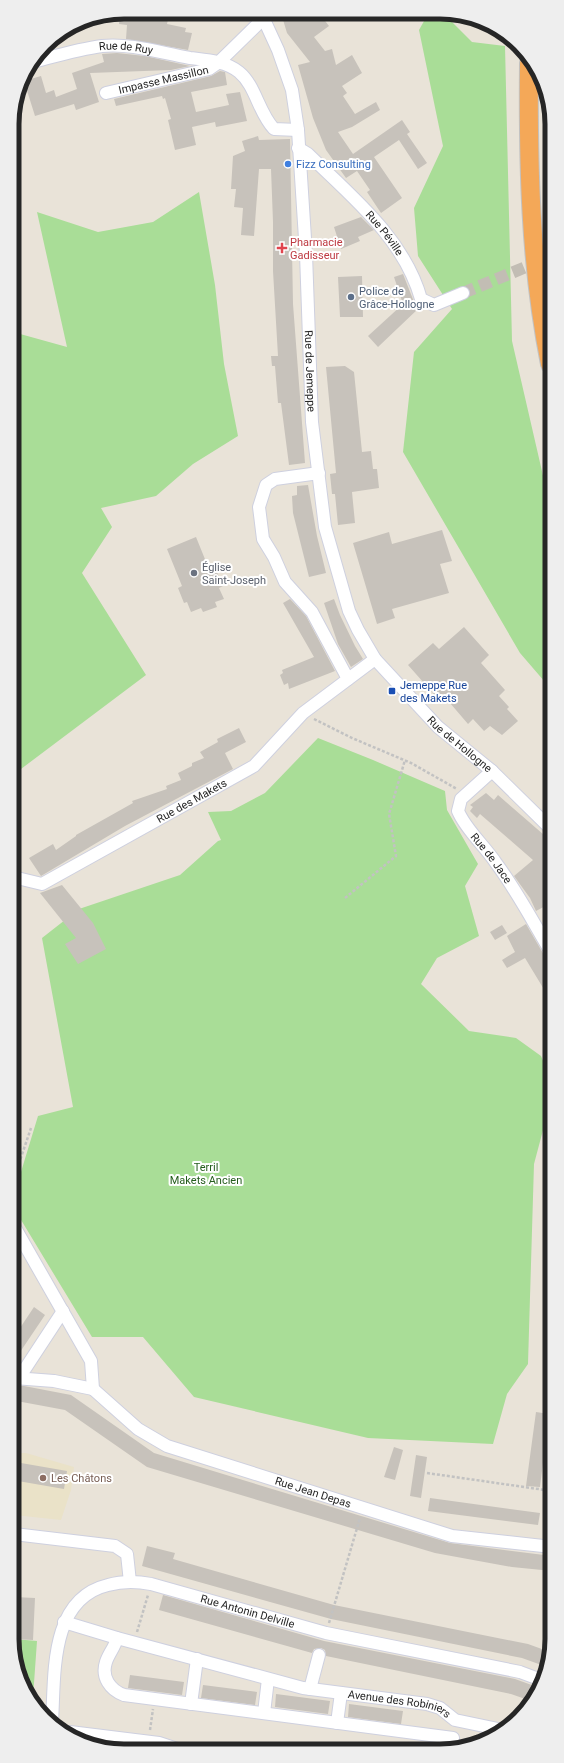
<svg xmlns="http://www.w3.org/2000/svg" width="564" height="1763" viewBox="0 0 564 1763" font-family="Roboto,sans-serif">
<style>
.education{fill:#eae2c8}
.green{fill:#a9dd97}
.building{fill:#c7c2bb}
.lines{fill:none;stroke-linecap:round;stroke-linejoin:round}
.minor-tunnel{stroke:#c2bdb4;stroke-width:12;stroke-dasharray:12 6;stroke-linecap:butt}
.minor-casing{stroke:#ced0df;stroke-width:14}
.highway-casing{stroke:#c2c2c2;stroke-width:20}
.path{stroke:#c2c2c2;stroke-width:2.5;stroke-dasharray:3 2;stroke-linecap:butt}
.minor{stroke:#fff;stroke-width:12}
.highway{stroke:#f4a858;stroke-width:18}
.shop-dot{fill:#3f7fe0;stroke:#fff;stroke-width:1.5}
.health-dot{fill:#e0444e;stroke:#fff;stroke-width:1.5}
.service-dot{fill:#5c6f8a;stroke:#fff;stroke-width:1.5}
.worship-dot{fill:#6b7280;stroke:#fff;stroke-width:1.5}
.transit-dot{fill:#1a4fb4;stroke:#fff;stroke-width:1.5}
.education-dot{fill:#8d6e63;stroke:#fff;stroke-width:1.5}
.labels{text-anchor:middle;dominant-baseline:central;stroke-width:4;stroke-linejoin:round;paint-order:stroke}
.street-label{font-size:11px;fill:#262626;stroke:#fff}
.shop-label{font-size:11px;fill:#366cbe;stroke:#fff;text-anchor:start}
.health-label{font-size:11px;fill:#be3a42;stroke:#fff;text-anchor:start}
.service-label{font-size:11px;fill:#4e5e75;stroke:#fff;text-anchor:start}
.worship-label{font-size:11px;fill:#5b616d;stroke:#fff;text-anchor:start}
.transit-label{font-size:11px;fill:#164399;stroke:#fff;text-anchor:start}
.park-label{font-size:11px;fill:#255d1d;stroke:#fff}
.education-label{font-size:11px;fill:#785e54;stroke:#fff;text-anchor:start}
.rim{fill:none;stroke:#262626;stroke-width:5}
</style>
<rect width="100%" height="100%" fill="#e9e3d8"/>
<path class="education" d="M14,1453H26L74,1467L71,1490L61,1520L14,1515Z"/>
<path class="green" d="M428,14H444L472,42L505,46L512,341L544,480L550,495L551,689L520,653L403,452L414,352L452,309L418,256L414,208L443,146L419,30Z
M199,192L215,285L224,364L238,436L193,464L156,496L101,508L112,527L82,573L146,675L13,775V332L67,347L37,212L98,232L153,222Z
M318,738L373,760L445,791L447,810L478,864L465,886L479,936L437,958L421,984L469,1031L516,1038L541,1056L551,1079V1100L534,1164L528,1364L507,1394L493,1444L368,1438L194,1397L143,1337H92L15,1210L14,1195L38,1116L73,1107L42,938L79,909L180,875L218,841L221,840L208,812L231,811L265,793Z
M14,1639L37,1641L33,1697L14,1660Z"/>
<path class="building" d="M124,12H160L169,15L167,24L186,28L185,32L192,33L188,50L126,39L127,25L119,24L120,13Z
M281,13H319L329,26L314,37L325,51L332,49L336,65L352,55L362,73L342,86L347,93L343,96L355,114L376,102L380,110L352,127L338,132L353,154L402,120L410,132L407,134L427,163L418,169L399,140L374,157L402,198L381,213L367,192L370,190L357,171L346,178L326,150L313,118L298,65L310,62L287,33Z
M117,53L145,56L190,66L171,70L90,73L99,102L76,110L74,104L35,116L24,81L41,76L46,93L54,90L56,97L77,89L72,73L104,62L102,54Z
M220,71L225,72L227,85L191,92L196,112L229,105L226,94L240,92L247,121L216,127L215,122L192,127L196,145L175,150L168,120L171,119L165,98L163,99L162,96L116,106L114,99L211,76Z
M258,136L259,140L290,139L293,304L305,463L289,465L281,403H278L275,366H272L271,356H278L273,271V222L271,169H259L254,236L241,235L243,208L234,207L236,189H231L233,156L245,151L242,141Z
M361,217L374,230L358,237L360,241L341,249L334,227Z
M403,274L414,302L419,308L378,347L368,336L403,304L394,277Z
M362,276L363,317H340L338,277Z
M345,366L354,372L362,452L371,451L373,469H377L379,488L352,492L355,523L338,525L335,494H332L330,474L336,473L326,367Z
M308,485L317,536L326,573L309,577L293,513L292,496L297,495V486Z
M442,530L452,561L440,564L449,593L392,609L395,618L377,624L353,543L389,532L392,544Z
M196,537L211,574L217,572L223,586L219,588L224,599L215,602L217,607L203,612L201,608L191,612L187,602L184,603L178,588L182,586L167,549Z
M290,599L306,616L335,671L289,689L288,683L284,685L280,675L283,673L282,670L314,657L283,603Z
M334,599L340,615L355,646L363,659L351,667L338,644L324,603Z
M464,627L489,655L481,663L505,690L499,696L509,707L507,709L518,721L502,735L490,726L484,731L473,719L468,724L444,696L439,700L408,665L433,643L439,649Z
M239,728L246,742L225,753L233,769L125,826L41,876L29,858L53,844L56,850L76,836V835L133,803L132,801L167,789L166,786L181,780L178,773L192,766V763L204,758L200,752L218,742L217,739Z
M486,793L494,800L498,795L551,841V903L536,911L530,898L514,876L533,860L480,814L477,818L470,811L473,807L470,805Z
M62,885L93,923L106,949L78,964L65,944L76,938L40,893Z
M526,924L551,967V1001L525,958L507,968L502,960L515,952L507,936Z
M502,925L507,933L495,940L490,932Z
M34,1307L45,1315L14,1361V1337Z
M14,1386H24L71,1395L154,1453L450,1543L552,1556V1571L512,1567L435,1553L147,1467L65,1410L22,1402H14Z
M536,1412L549,1414L540,1487L526,1486Z
M394,1447L403,1450L395,1480L384,1477Z
M416,1455L427,1457L421,1498L410,1496Z
M21,1463L67,1471L64,1489L18,1481L19,1478H14V1468L20,1467Z
M430,1498L540,1513L538,1525L428,1511Z
M147,1546L175,1553L173,1559L334,1605L528,1644L550,1652L547,1667L522,1658L331,1619L142,1566Z
M163,1595L324,1641L515,1679L540,1688L531,1701L511,1694L326,1656L325,1650L321,1648L314,1649L312,1653L159,1610Z
M14,1597L35,1598L33,1640L14,1639Z
M130,1675L184,1682L182,1695L128,1688Z
M203,1685L257,1692L255,1705L201,1698Z
M276,1694L330,1701L328,1714L275,1707Z
M349,1704L403,1711L401,1724L348,1717Z"/>
<g class="lines">
<path class="minor-tunnel" d="M463,293L550,257"/>
<g class="minor-casing">
<g id="minor">
<path id="s1" d="M261,13L278,50L292,90L298,130L306,254L312,422L325,527L349,611L358,630L375,659L438,727L492,771L551,829"/>
<path id="s2" d="M33,62C56,56 79,49 102,46C131,43 161,53 190,58C205,60 226,61 239,72C256,86 258,112 274,129L298,130"/>
<path id="s3" d="M106,93L209,69L219,62L264,18"/>
<path id="s4" d="M298,148L308,154C351,196 404,238 421,299L434,305L463,293"/>
<path d="M319,473L275,479L266,485L259,507L263,539L274,557L285,582L312,612L348,679"/>
<path id="s5" d="M492,771L461,799L458,811C466,830 484,845 496,863C517,891 533,922 551,952"/>
<path id="s6" d="M13,877L42,884L254,766L303,713L375,659"/>
<path d="M14,1226L91,1361L93,1389"/>
<path d="M14,1378L54,1381L93,1389"/>
<path d="M19,1378L63,1311"/>
<path id="s7" d="M93,1389L138,1429L167,1446L452,1536L552,1547"/>
<path d="M14,1534L115,1546L127,1554L130,1582"/>
<path d="M550,1547L552,1534"/>
<path id="s8" d="M64,1622L117,1638L303,1688L427,1704L440,1708L455,1720L503,1730"/>
<path d="M117,1638C115,1647 109,1653 106,1662C101,1677 110,1690 124,1695L453,1738"/>
<path d="M310,1689L319,1655"/>
<path d="M191,1704L197,1659"/>
<path d="M264,1713L268,1679"/>
<path id="s9" d="M52,1722C55,1675 49,1599 108,1585C122,1581 136,1581 151,1584L326,1633L520,1672L544,1681"/>
<path d="M337,1723L341,1693"/>
<path d="M70,1732L159,1743L177,1749"/>
</g>
</g>
<g class="highway-casing">
<path id="highway" d="M529,63C528,163 530,265 550,364"/>
</g>
<path class="path" d="M314,719L352,738L411,763L457,789
M345,898L396,856L389,814L405,760
M14,1178L31,1128
M427,1473L552,1491
M329,1623L360,1518
M137,1632L148,1595
M150,1730L153,1709"/>
<use href="#minor" class="minor"/>
<use href="#highway" class="highway"/>
</g>
<circle class="shop-dot" cx="288" cy="164" r="4"/>
<path class="health-dot" d="M280 242h4v4h4v4h-4v4h-4v-4h-4v-4h4z"/>
<circle class="service-dot" cx="351" cy="297" r="4"/>
<circle class="worship-dot" cx="194" cy="573" r="4"/>
<rect class="transit-dot" x="388" y="687" width="8" height="8" rx="2"/>
<circle class="education-dot" cx="43" cy="1478" r="4"/>
<g class="labels">
<g class="street-label">
<text stroke="none"><textPath href="#s2" startOffset="95">Rue de Ruy</textPath></text>
<text stroke="none"><textPath href="#s3" startOffset="59">Impasse Massillon</textPath></text>
<text stroke="none"><textPath href="#s4" startOffset="122">Rue Péville</textPath></text>
<text stroke="none"><textPath href="#s1" startOffset="365">Rue de Jemeppe</textPath></text>
<text stroke="none"><textPath href="#s1" startOffset="784">Rue de Hollogne</textPath></text>
<text stroke="none"><textPath href="#s6" startOffset="201">Rue des Makets</textPath></text>
<text stroke="none"><textPath href="#s5" startOffset="112">Rue de Jace</textPath></text>
<text stroke="none"><textPath href="#s7" startOffset="247">Rue Jean Depas</textPath></text>
<text stroke="none"><textPath href="#s9" startOffset="304">Rue Antonin Delville</textPath></text>
<text stroke="none"><textPath href="#s8" startOffset="346">Avenue des Robiniers</textPath></text>
</g>
<g class="shop-label">
<text x="296" y="164">Fizz Consulting</text>
</g>
<g class="health-label">
<text x="290" y="242">Pharmacie<tspan x="290" dy="13">Gadisseur</tspan></text>
</g>
<g class="service-label">
<text x="359" y="291">Police de<tspan x="359" dy="13">Grâce-Hollogne</tspan></text>
</g>
<g class="worship-label">
<text x="202" y="567">Église<tspan x="202" dy="13">Saint-Joseph</tspan></text>
</g>
<g class="transit-label">
<text x="400" y="685">Jemeppe Rue<tspan x="400" dy="13">des Makets</tspan></text>
</g>
<g class="park-label">
<text x="206" y="1167">Terril<tspan x="206" dy="13">Makets Ancien</tspan></text>
</g>
<g class="education-label">
<text x="51" y="1478">Les Châtons</text>
</g>
</g>
<path d="M0 0H564V1763H0ZM124 19H440A105 105 0 0 1 545 124V1639A105 105 0 0 1 440 1744H124A105 105 0 0 1 19 1639V124A105 105 0 0 1 124 19Z" fill="#eee" fill-rule="evenodd"/>
<path class="rim" d="M124 19H440A105 105 0 0 1 545 124V1639A105 105 0 0 1 440 1744H124A105 105 0 0 1 19 1639V124A105 105 0 0 1 124 19Z"/>
</svg>
